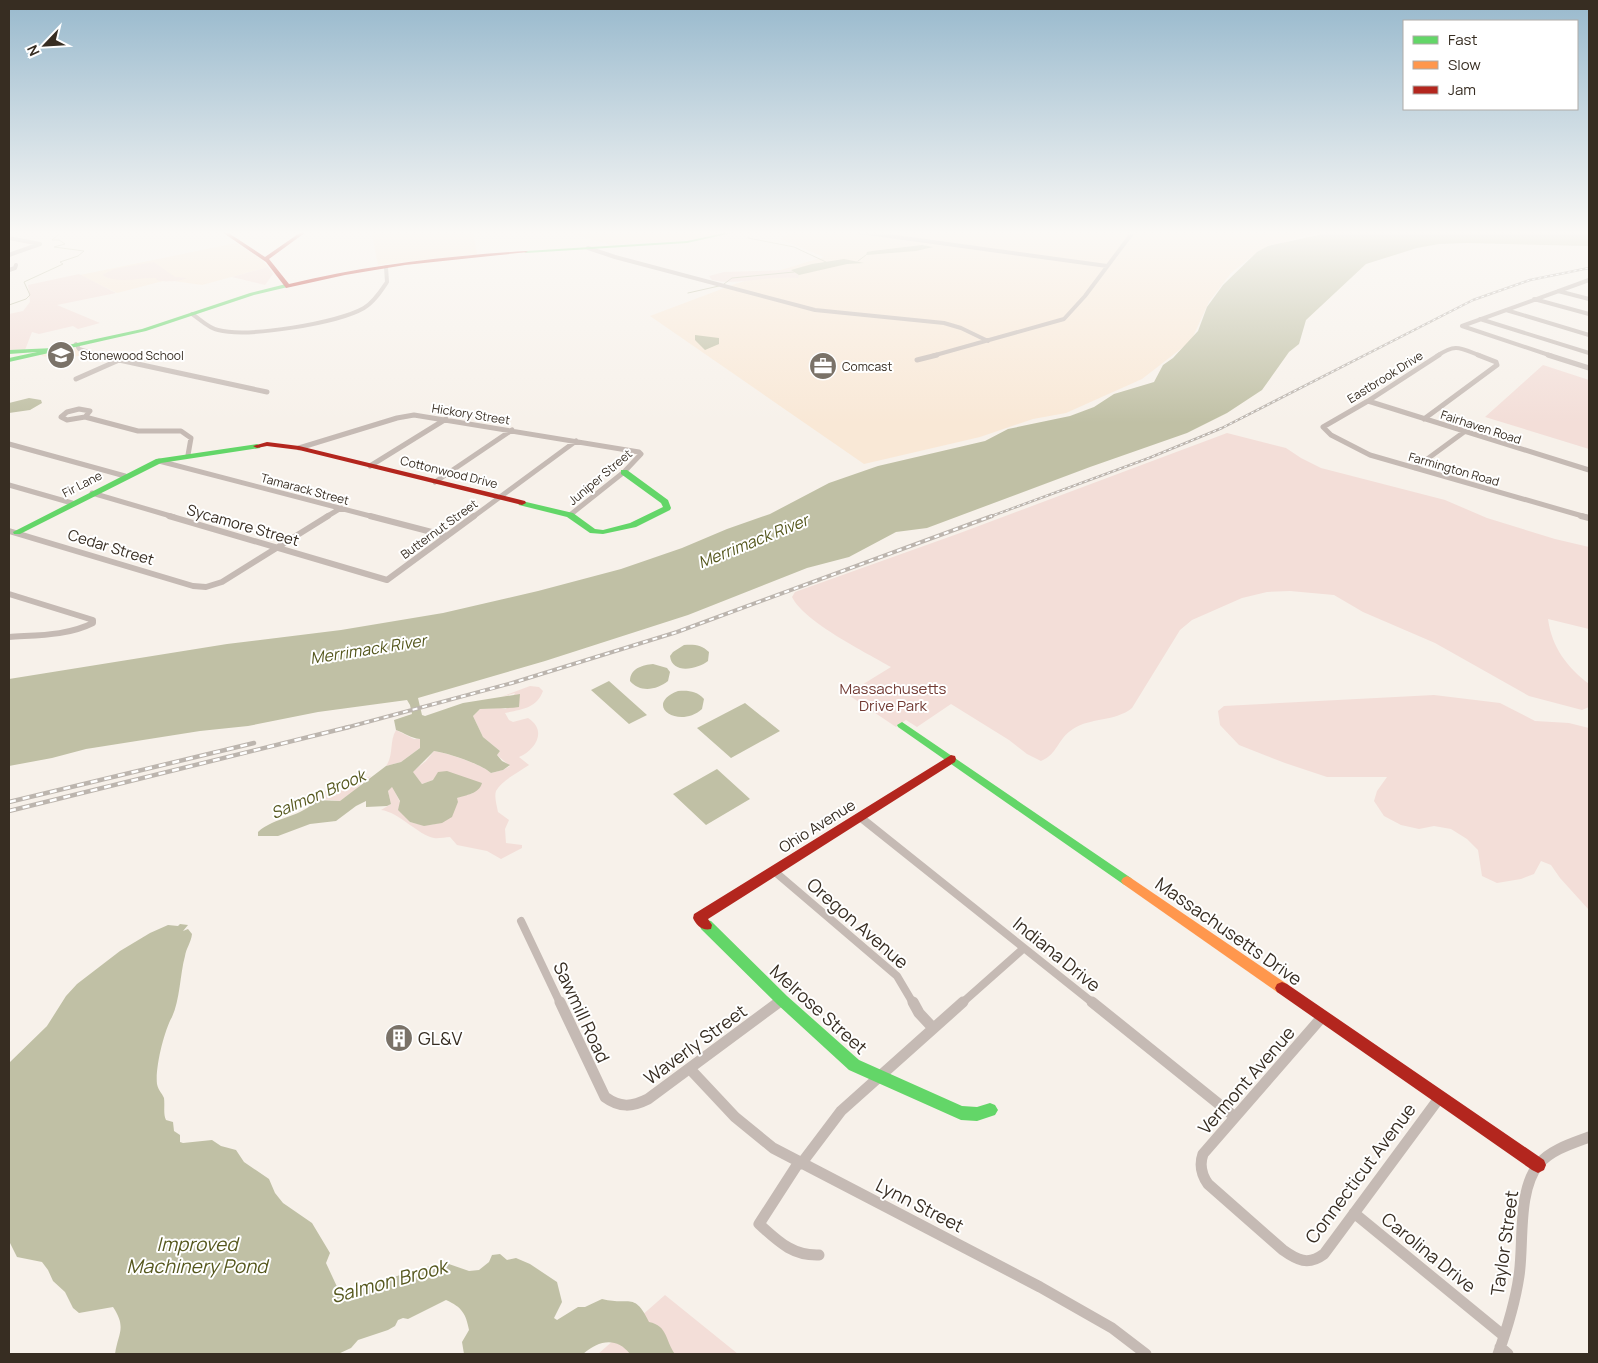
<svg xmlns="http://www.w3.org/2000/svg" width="1598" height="1363" viewBox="0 0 1598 1363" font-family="Manrope,sans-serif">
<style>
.built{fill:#f9e8d6}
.green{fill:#f3ded8}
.water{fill:#c0c0a5}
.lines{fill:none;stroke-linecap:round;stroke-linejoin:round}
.stream{stroke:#c0c0a5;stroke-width:1}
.street-far4{stroke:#c5bab4;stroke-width:4}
.street-far3{stroke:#c5bab4;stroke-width:5}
.street-far2{stroke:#c5bab4;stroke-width:6}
.street-far1{stroke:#c5bab4;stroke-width:8}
.street{stroke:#c5bab4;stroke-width:11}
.fast{fill:#63d668;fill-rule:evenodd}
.slow{fill:#ff974d;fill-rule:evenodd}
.jam{fill:#b3261e;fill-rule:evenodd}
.rail-far2-casing{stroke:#bcb5ae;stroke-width:2.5}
.rail-far1-casing{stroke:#bcb5ae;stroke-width:4}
.rail-casing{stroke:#bcb5ae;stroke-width:4.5}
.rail-far2{stroke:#fff;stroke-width:1;stroke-dasharray:3;stroke-linecap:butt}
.rail-far1{stroke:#fff;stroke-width:2;stroke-dasharray:5;stroke-linecap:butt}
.rail{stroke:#fff;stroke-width:2.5;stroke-dasharray:7;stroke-linecap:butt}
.labels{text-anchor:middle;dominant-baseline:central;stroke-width:4;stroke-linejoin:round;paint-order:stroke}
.far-poi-label{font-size:12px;fill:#372d22;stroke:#fff;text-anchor:start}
.far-street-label{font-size:12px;fill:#372d22;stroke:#fff}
.street-label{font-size:15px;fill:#372d22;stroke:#fff}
.park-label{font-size:15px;fill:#723b34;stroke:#fff}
.water-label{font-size:16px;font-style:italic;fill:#55571d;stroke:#fff}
.near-street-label{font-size:18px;fill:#372d22;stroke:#fff}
.near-poi-label{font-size:18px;fill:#372d22;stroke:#fff;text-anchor:start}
.near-water-label{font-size:19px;font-style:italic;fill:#55571d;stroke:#fff}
</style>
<rect width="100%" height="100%" fill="#f7f1ea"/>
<path class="built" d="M404,232L473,233L477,254L378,265L372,235Z
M566,232H725L702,238L678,241L611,245Z
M793,232H1326L1299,237L1255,254L1231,273L1209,302L1191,341L1142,379L1066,413L1033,419L980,437L864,464L650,316L735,284L824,257L780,239Z
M236,243L261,259L268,267L202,285L167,280L117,293L80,275Z
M70,346L86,353L65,360L42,356L41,353Z"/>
<path class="green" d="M154,262L175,277L187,278C182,281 166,282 160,281C153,279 160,278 153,278C135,278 118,284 102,275L114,269Z
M268,267L273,274L265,285L232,277Z
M791,270L799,275L798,278C769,275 739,286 712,280L709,276L724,272Z
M79,274L116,293L57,305L100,323L78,329L73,326L39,334L32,332L25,350L9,351V314L23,311L30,302L28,285Z
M1543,365L1589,380V449L1485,417Z
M1227,433L1286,448L1301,458L1321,468L1445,500L1487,518L1555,539L1589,547V629L1548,619C1552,648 1567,667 1589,684V707L1582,710L1529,696L1435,643L1363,612L1334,595L1290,591L1267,592L1242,598L1192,620L1180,630L1132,708C1115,722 1091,717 1073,729C1057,739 1058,754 1041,761L1027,754L1009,740L951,704L917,727L906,720L896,727L847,694L891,667C867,653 804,622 792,597L795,592L960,533Z
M530,686L539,687L543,691C536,709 522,709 505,713L509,720L513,722L528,718C548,731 535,750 519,757L529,765C519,772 502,780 496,791C494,797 497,806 498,812L509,820L505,829L506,843L522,845V848L501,859L487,851L457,845L450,837C445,837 438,839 434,838C418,835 399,812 381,810L391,804L388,791L392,786L410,822C433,828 448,825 458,802L456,798L473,793L433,780L422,784L412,772L426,761L434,751C447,753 481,764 491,773L503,770L510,766L497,755L500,751L483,737L473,716L480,709L501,708L506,709L515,693L501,697Z
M1434,695L1500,703L1535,721L1569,723L1589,728V910L1560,878L1551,865L1541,861L1534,874L1521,879L1497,883L1482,876L1478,850L1467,839L1451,829L1434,826L1419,829L1401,825L1384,816L1374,801L1377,791L1387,777H1327L1285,763L1239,745L1220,725L1218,711L1224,706Z
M396,730L414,739H420V748L401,762L386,766C394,755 389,742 396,730Z
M371,776L353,792L340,801L323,799L314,803L312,796L317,792L344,790L357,781Z
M665,1295L738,1354H598Z"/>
<path class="water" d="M1332,232H1589V246L1467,243L1439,244L1417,248L1366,264L1306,320L1299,344L1289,352L1262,390L1227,413L1187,433L1090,467L927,528L896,532L849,557L807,568L688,615L545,661L418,698L422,715L425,716L463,703L520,694L519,707C506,709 494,708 480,709L473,716L483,737L500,751L497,755L502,761L510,765L503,770L491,773C481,764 448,753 434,751L413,772L422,784L433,780L438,772L447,771L482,783C479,794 466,795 457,798L458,802L452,817L442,823L424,826L410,822L398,810L400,801L392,787L388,791L391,804L387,806L366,807V801L356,806L336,821L310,824L278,836H258V832C274,817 303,817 316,800L340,801L386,766L401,762L420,748V739C410,738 405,733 396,730L394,720L412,714L410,705L407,700L318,712L248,726L200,731L86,749L52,758L9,766V679L227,644L341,630L443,613L538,591L621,569L682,548L727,529L770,514L829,483L878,466L985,441L1008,429L1070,416L1094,407L1114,394L1154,382L1163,365L1173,358L1198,331L1207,307L1223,285L1257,252L1268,246Z
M922,245L933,247L916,251L866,255L867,252L872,251Z
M844,259L864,263L847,264L799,275L791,270L812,264Z
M695,335L719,338V344L705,350L695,340Z
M29,398L41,400L42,403L30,410L9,413V403Z
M684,645C694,644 702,645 709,652L708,661C698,669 672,675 670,656L673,652Z
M653,664L667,668L670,672L668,681C657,690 640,693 630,681C630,668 643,665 653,664Z
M609,681L647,715L629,724L591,690Z
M678,691C688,690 697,691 704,699L702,709C679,730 642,705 678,691Z
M745,703L780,731L731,758L697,728Z
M717,769L750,799L706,825L673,794Z
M180,924L188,925L183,931L188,929L192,934C191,943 186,948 185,956C180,974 180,1000 172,1017C164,1031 155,1068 157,1084C158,1090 162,1093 164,1098C165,1106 163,1114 166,1120L173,1122L174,1131L180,1135V1142L183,1143L212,1140L221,1146L236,1150L244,1162L269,1179L275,1193L283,1203L312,1223L330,1253L326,1263L339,1291L349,1293L417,1269L446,1263L469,1271L479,1270L489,1262L492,1255L500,1254L507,1260L516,1258L530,1264L557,1282L562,1302L554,1318L557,1320L578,1307H585L602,1299C630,1306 634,1291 649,1322C668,1326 665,1340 675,1354H630C616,1336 598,1341 583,1354H464L462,1342L469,1330C466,1314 462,1307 446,1300L408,1319L403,1318L398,1320L395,1326L388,1330L358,1340L351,1348L338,1354H115C118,1333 127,1328 113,1307L79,1313L73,1308L65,1292L53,1281L48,1270L42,1262L17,1257L9,1241V1063L47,1026L66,996L77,984L120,951L150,933L168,925L178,926Z"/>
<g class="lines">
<path class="stream" d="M717,232L723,233
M748,238L794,247L826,262
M858,261L866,255
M724,284L732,278L794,272
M688,293L719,286
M9,305L26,299L30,295L24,282L63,264L60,262L78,256L84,251L54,247L65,244L59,240H52L61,232"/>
<path class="street-far4" d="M860,232L1107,266
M9,238L40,244L9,255
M588,248L615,257L815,310L944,323L961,328L988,341
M9,270L15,268L16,265
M1558,291L1589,299
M1534,299L1589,314
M1506,310L1589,335
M192,314C200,319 208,328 218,330C248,338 338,323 364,308C374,302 381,291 387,282L386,267
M1480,319L1589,353
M1462,326L1589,280
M1462,326L1552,356
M76,344L79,349L102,356
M932,356L1064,319L1085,296L1133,232
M1437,356C1456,343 1460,348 1481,356"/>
<path class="street-far3" d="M96,355L267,392
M1439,355L1368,401L1323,427L1331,435L1370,455L1586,517
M1548,355L1589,368
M917,360L937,355
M76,379L119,360
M1368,401L1589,470
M79,409L90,411L85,417L67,420L61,417L67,412Z
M85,417L138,431H181L191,438L188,455
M1424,419L1497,365L1496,362L1478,355
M9,444L125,476
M299,448L397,418L414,415L639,452L641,454L624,472L570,515
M159,461L374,517
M370,466L446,419
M1415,468L1464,432
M435,482L512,430
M9,485L72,503
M92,493L174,517
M326,517L341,508
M473,517L576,441"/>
<path class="street-far2" d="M169,516L387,580L474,516
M370,516L447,536
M1581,516L1589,518
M9,531L193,586L206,587L222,582L328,516
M9,594L93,620V623C67,636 37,635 9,637"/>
<path class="street-far1" d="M860,817L1093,1003
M774,871L897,976L913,1003
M521,921L560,1003
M777,1003L782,1000
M962,1003L1024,948"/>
<path class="street" d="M560,1002L605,1097C620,1108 632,1107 648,1099L779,1002
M913,1002L919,1013L933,1028
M1092,1002L1235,1117
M1323,1016L1203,1154C1199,1165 1201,1174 1208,1184L1283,1250C1297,1260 1308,1266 1324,1254L1440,1097
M690,1069L735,1117L773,1148L1040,1287L1112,1328L1146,1354
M799,1162L759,1224C778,1241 792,1256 819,1255
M801,1164L841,1111L963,1002
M1354,1213L1504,1336
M1500,1347L1508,1354
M1498,1354C1507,1329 1515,1303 1519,1276C1524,1244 1517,1190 1539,1164C1550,1150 1573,1143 1589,1137"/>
<path class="fast" d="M729,232H736L687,243L526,253L524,252L526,251L687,241Z
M286,284L288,285V287L254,295L146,331L9,362V358L37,352L9,354V350L54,348L142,329L250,293Z
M257,444L261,446L260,448L161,463L20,534H14L13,532L156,459Z
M621,470H627L668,500L671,508L670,510L636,527L603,534L590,533L567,517L519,505L518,503L522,501L573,513L595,529L603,530L630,523L663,507L661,503L621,474Z
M902,722L1131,878L1133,881L1131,884L1127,886L1123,884L898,727L897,725Z
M706,920L711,921L787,996L859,1060L962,1106L977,1107L990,1103L995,1105L998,1110L995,1115L977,1121L961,1120L849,1070L777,1004L701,929L700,925L701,921Z"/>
<path class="slow" d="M1127,876L1131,878L1287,984L1289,988L1287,992L1282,994L1277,992L1123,884L1121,881L1123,878Z"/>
<path class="jam" d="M222,232H227L265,257L301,232H306L269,259L289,284C367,265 446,256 526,251L528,252L405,265L345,275L286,288L266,262Z
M267,442L299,446L525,501L526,503L522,505L299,450L267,446L257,448L253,446Z
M951,755L955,756L956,759L955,762L708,919L712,925L711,929C702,931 696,925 693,918L694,914Z
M1282,982L1287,984L1544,1160L1546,1165L1544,1170L1538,1173L1532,1170L1277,992L1275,988L1277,984Z"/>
<g class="rail-far2-casing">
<path id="rail-far2" d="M989,517L1149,458L1222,428L1473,300L1530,280L1589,268"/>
</g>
<g class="rail-far1-casing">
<path id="rail-far1" d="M345,728L512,683L677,632L992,516"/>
</g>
<g class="rail-casing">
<path id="rail" d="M9,802L254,743
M9,811L349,727"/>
</g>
<use href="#rail-far2" class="rail-far2"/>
<use href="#rail-far1" class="rail-far1"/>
<use href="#rail" class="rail"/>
</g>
<linearGradient id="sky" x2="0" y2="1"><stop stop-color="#98b9cd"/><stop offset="0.55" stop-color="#fbf9f6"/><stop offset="1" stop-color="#fbf9f6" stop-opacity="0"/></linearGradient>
<rect width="1598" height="423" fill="url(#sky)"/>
<defs>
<g id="school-disc" transform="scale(1.4375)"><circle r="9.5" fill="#7a7268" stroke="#fff"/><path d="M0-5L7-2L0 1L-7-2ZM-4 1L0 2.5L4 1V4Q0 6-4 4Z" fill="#fff"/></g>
<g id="office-disc" transform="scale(1.4375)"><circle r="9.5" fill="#7a7268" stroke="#fff"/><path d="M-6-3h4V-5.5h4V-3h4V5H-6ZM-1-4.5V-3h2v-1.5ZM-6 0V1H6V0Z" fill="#fff"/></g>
<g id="building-disc" transform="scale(1.4375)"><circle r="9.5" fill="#7a7268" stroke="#fff"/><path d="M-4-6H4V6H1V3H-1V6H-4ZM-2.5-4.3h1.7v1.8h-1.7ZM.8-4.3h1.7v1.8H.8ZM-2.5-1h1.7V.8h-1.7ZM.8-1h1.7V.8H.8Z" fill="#fff"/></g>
</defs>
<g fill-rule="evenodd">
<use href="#school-disc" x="61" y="355"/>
<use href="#office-disc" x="823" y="366"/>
<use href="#building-disc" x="399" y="1038"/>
</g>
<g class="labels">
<g class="far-poi-label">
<text x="80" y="355">Stonewood School</text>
<text x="842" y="366">Comcast</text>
</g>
<g class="far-street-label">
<text transform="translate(1385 377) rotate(-32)">Eastbrook Drive</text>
<text transform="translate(471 414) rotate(9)">Hickory Street</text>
<text transform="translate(1481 427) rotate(18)">Fairhaven Road</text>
<text transform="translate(1454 469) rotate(16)">Farmington Road</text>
<text transform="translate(449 472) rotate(14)">Cottonwood Drive</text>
<text transform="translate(600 477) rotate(-40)">Juniper Street</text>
<text transform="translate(82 484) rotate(-27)">Fir Lane</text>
<text transform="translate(305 489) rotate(15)">Tamarack Street</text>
<text transform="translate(439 529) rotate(-36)">Butternut Street</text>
</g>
<g class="street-label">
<text transform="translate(243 525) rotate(16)">Sycamore Street</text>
<text transform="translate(111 547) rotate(17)">Cedar Street</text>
<text transform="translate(817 826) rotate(-32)">Ohio Avenue</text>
</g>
<g class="park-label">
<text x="893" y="688">Massachusetts<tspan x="893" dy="17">Drive Park</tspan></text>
</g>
<g class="water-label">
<text transform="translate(753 541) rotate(-22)">Merrimack River</text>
<text transform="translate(368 649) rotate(-9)">Merrimack River</text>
<text transform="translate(318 794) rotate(-23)">Salmon Brook</text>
</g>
<g class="near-street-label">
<text transform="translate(858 923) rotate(41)">Oregon Avenue</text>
<text transform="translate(1229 931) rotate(35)">Massachusetts Drive</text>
<text transform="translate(1057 954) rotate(39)">Indiana Drive</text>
<text transform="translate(819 1009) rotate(42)">Melrose Street</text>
<text transform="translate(582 1012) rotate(65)">Sawmill Road</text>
<text transform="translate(695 1044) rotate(-36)">Waverly Street</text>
<text transform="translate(1246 1080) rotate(-49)">Vermont Avenue</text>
<text transform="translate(1360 1173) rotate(-53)">Connecticut Avenue</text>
<text transform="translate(920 1205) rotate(27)">Lynn Street</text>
<text transform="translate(1504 1243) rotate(-82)">Taylor Street</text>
<text transform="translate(1429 1252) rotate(39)">Carolina Drive</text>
</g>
<g class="near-poi-label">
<text x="418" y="1038">GL&amp;V</text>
</g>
<g class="near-water-label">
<text x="197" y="1244">Improved<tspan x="197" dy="22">Machinery Pond</tspan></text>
<text transform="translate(389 1281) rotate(-15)">Salmon Brook</text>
</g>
</g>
<rect width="1598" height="1363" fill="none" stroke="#372d22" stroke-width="20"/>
<rect x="1403" y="20" width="175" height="90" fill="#ffffff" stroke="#afaba7"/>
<rect x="1413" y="36" width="25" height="8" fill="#63d668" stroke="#afaba7"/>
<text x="1448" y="45" font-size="15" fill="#372d22">Fast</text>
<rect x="1413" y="61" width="25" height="8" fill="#ff974d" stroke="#afaba7"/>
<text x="1448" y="70" font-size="15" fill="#372d22">Slow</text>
<rect x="1413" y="86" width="25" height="8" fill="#b3261e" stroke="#afaba7"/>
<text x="1448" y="95" font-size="15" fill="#372d22">Jam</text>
<g transform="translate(45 45) rotate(245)" stroke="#ffffff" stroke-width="4" paint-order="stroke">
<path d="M0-4L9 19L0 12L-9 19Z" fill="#372d22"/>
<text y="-8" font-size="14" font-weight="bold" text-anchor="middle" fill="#372d22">N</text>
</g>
</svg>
